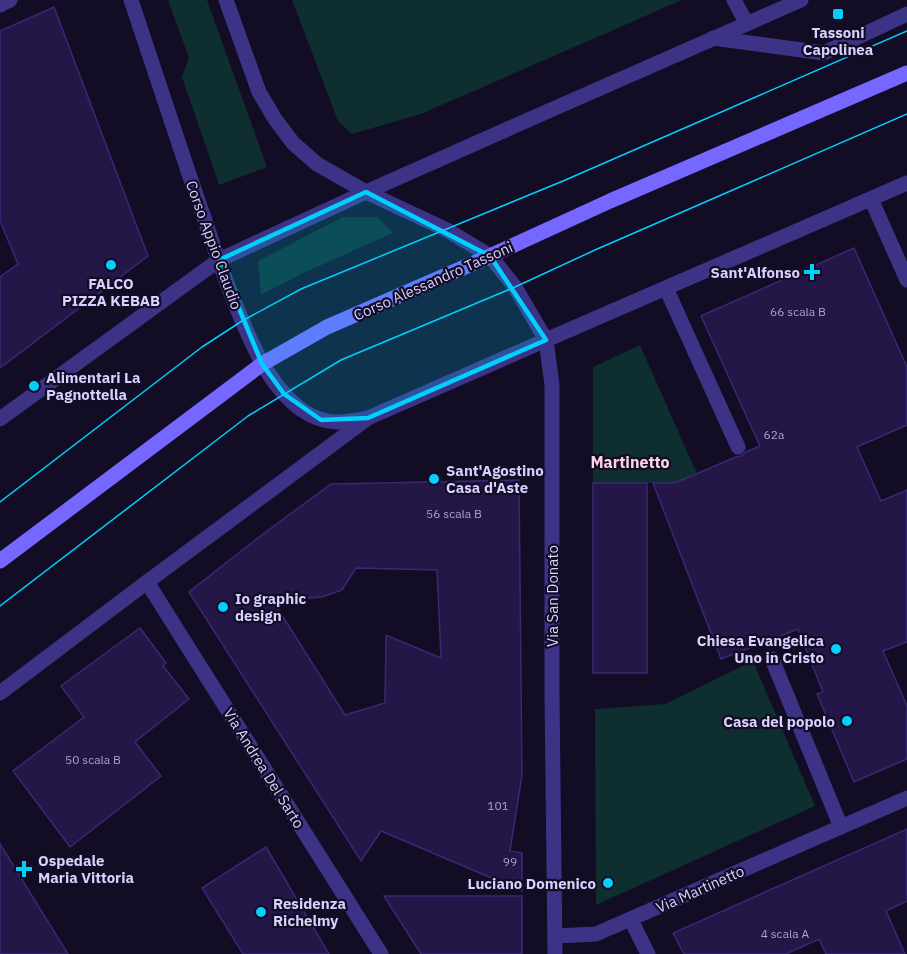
<svg xmlns="http://www.w3.org/2000/svg" width="907" height="954" viewBox="0 0 907 954" font-family="'IBM Plex Sans',sans-serif">
<style>
.green{fill:#0f2e2f}
.building{fill:#241747;stroke:#3c2775;stroke-width:1.5;fill-rule:evenodd}
.lines{fill:none;stroke-linecap:round;stroke-linejoin:round}
.service{stroke:#3c3387;stroke-width:15}
.minor{stroke:#3c3387;stroke-width:15}
.tertiary{stroke:#3c3387;stroke-width:15}
.secondary{stroke:#7567ff;stroke-width:15}
.tram{stroke:#00d0fb;stroke-width:1.5}
.marked{fill:#00d0fb;fill-opacity:0.2;stroke:#00d0fb;stroke-width:4.5;stroke-linejoin:round}
.poi-dot{fill:#00d0fb;stroke:#120c24;stroke-width:2}
.labels{text-anchor:middle;dominant-baseline:central;stroke-width:4.5;stroke-linejoin:round;paint-order:stroke}
.number-label{font-size:12px;fill:#aba2d1}
.poi-label{font-size:15px;font-weight:bold;fill:#d8d0ff;stroke:#120c24;text-anchor:start}
.street-label{font-size:15px;fill:#d8d0ff;stroke:#120c24}
.neighbourhood-label{font-size:16px;font-weight:bold;fill:#ffd2eb;stroke:#120c24}
</style>
<rect width="100%" height="100%" fill="#120c24"/>
<path class="green" d="M168,0H207L267,167L219,185L182,77L189,58Z
M292,0H682L421,114L352,134L338,121Z
M343,217H377L393,233L301,274L261,295L258,261Z
M640,345L697,474L675,483H593V367Z
M753,661L815,806L596,905L595,709L665,704Z"/>
<path class="building" d="M54,7L148,256L0,368V277L18,264L0,221V31Z
M854,248L907,367V425L857,447L881,501L907,490V642L883,651L907,706V759L854,782L817,694L823,692L798,629L721,659L653,483H675L736,457L741,456L746,452L760,446L701,316Z
M519,480L522,775L510,851L522,853V891L381,831L361,861L189,592L259,537L331,484ZM356,568L437,570L441,658L386,635L385,703L345,715L273,601L322,597L342,590Z
M593,483H647V673H593Z
M140,628L166,663L163,666L189,699L135,742L161,776L70,847L13,771L84,717L61,686Z
M907,829V901L886,911L905,954H826L819,939L786,954H684L673,933Z
M0,844L68,954H0Z
M266,847L329,954H243L202,888Z
M384,896H522V954H421Z"/>
<g class="lines">
<path class="service" d="M713,38L824,53L907,14
M772,659L841,827"/>
<path class="minor" d="M734,0L747,24
M0,5L10,0
M871,199L907,280
M666,288L738,447
M546,340L907,183
M0,419L219,260L366,192L537,116L801,0
M147,582L381,954
M0,693L147,582L368,418
M631,920L648,954
M555,936L596,934L907,798"/>
<path class="tertiary" d="M131,0C150,58 170,116 189,174C202,211 214,249 228,286C245,328 264,383 302,410C325,426 343,423 368,418L546,340
M226,0L259,92L275,119L293,143L317,164L366,192L447,230L490,256L515,287L546,340L552,385V695L555,954"/>
<path class="secondary" d="M0,561L262,364L327,327L490,256L610,201L907,73"/>
<path class="tram" d="M0,502L202,347L242,321L301,289L563,181L907,31
M0,606L248,416L341,360L515,287L595,250L907,114"/>
</g>
<path class="marked" d="M366,192L490,256L546,340L368,418L321,420L284,394L262,364L219,260Z"/>
<g class="poi-dot">
<rect x="832" y="8" width="12" height="12" rx="3"/>
<circle cx="111" cy="265" r="6"/>
<path d="M809 263h6v6h6v6h-6v6h-6v-6h-6v-6h6z"/>
<circle cx="34" cy="386" r="6"/>
<circle cx="434" cy="479" r="6"/>
<circle cx="223" cy="607" r="6"/>
<circle cx="836" cy="649" r="6"/>
<circle cx="847" cy="721" r="6"/>
<path d="M21 860h6v6h6v6h-6v6h-6v-6h-6v-6h6z"/>
<circle cx="608" cy="883" r="6"/>
<circle cx="261" cy="912" r="6"/>
</g>
<g class="labels">
<g class="number-label">
<text x="798" y="311">66 scala B</text>
<text x="774" y="434">62a</text>
<text x="454" y="513">56 scala B</text>
<text x="93" y="759">50 scala B</text>
<text x="498" y="805">101</text>
<text x="510" y="861">99</text>
<text x="785" y="933">4 scala A</text>
</g>
<g class="poi-label">
<text x="838" y="32" text-anchor="middle">Tassoni<tspan x="838" dy="17">Capolinea</tspan></text>
<text x="800" y="272" text-anchor="end">Sant'Alfonso</text>
<text x="111" y="283" text-anchor="middle">FALCO<tspan x="111" dy="17">PIZZA KEBAB</tspan></text>
<text x="46" y="377">Alimentari La<tspan x="46" dy="17">Pagnottella</tspan></text>
<text x="446" y="470">Sant'Agostino<tspan x="446" dy="17">Casa d'Aste</tspan></text>
<text x="235" y="598">Io graphic<tspan x="235" dy="17">design</tspan></text>
<text x="824" y="640" text-anchor="end">Chiesa Evangelica<tspan x="824" dy="17">Uno in Cristo</tspan></text>
<text x="835" y="721" text-anchor="end">Casa del popolo</text>
<text x="38" y="860">Ospedale<tspan x="38" dy="17">Maria Vittoria</tspan></text>
<text x="596" y="883" text-anchor="end">Luciano Domenico</text>
<text x="273" y="903">Residenza<tspan x="273" dy="17">Richelmy</tspan></text>
</g>
<g class="street-label">
<text transform="translate(214 245) rotate(70)">Corso Appio Claudio</text>
<text transform="translate(433 281) rotate(-24)">Corso Alessandro Tassoni</text>
<text transform="translate(552 596) rotate(-90)">Via San Donato</text>
<text transform="translate(264 768) rotate(58)">Via Andrea Del Sarto</text>
<text transform="translate(700 889) rotate(-24)">Via Martinetto</text>
</g>
<g class="neighbourhood-label">
<text x="630" y="462">Martinetto</text>
</g>
</g>
</svg>
